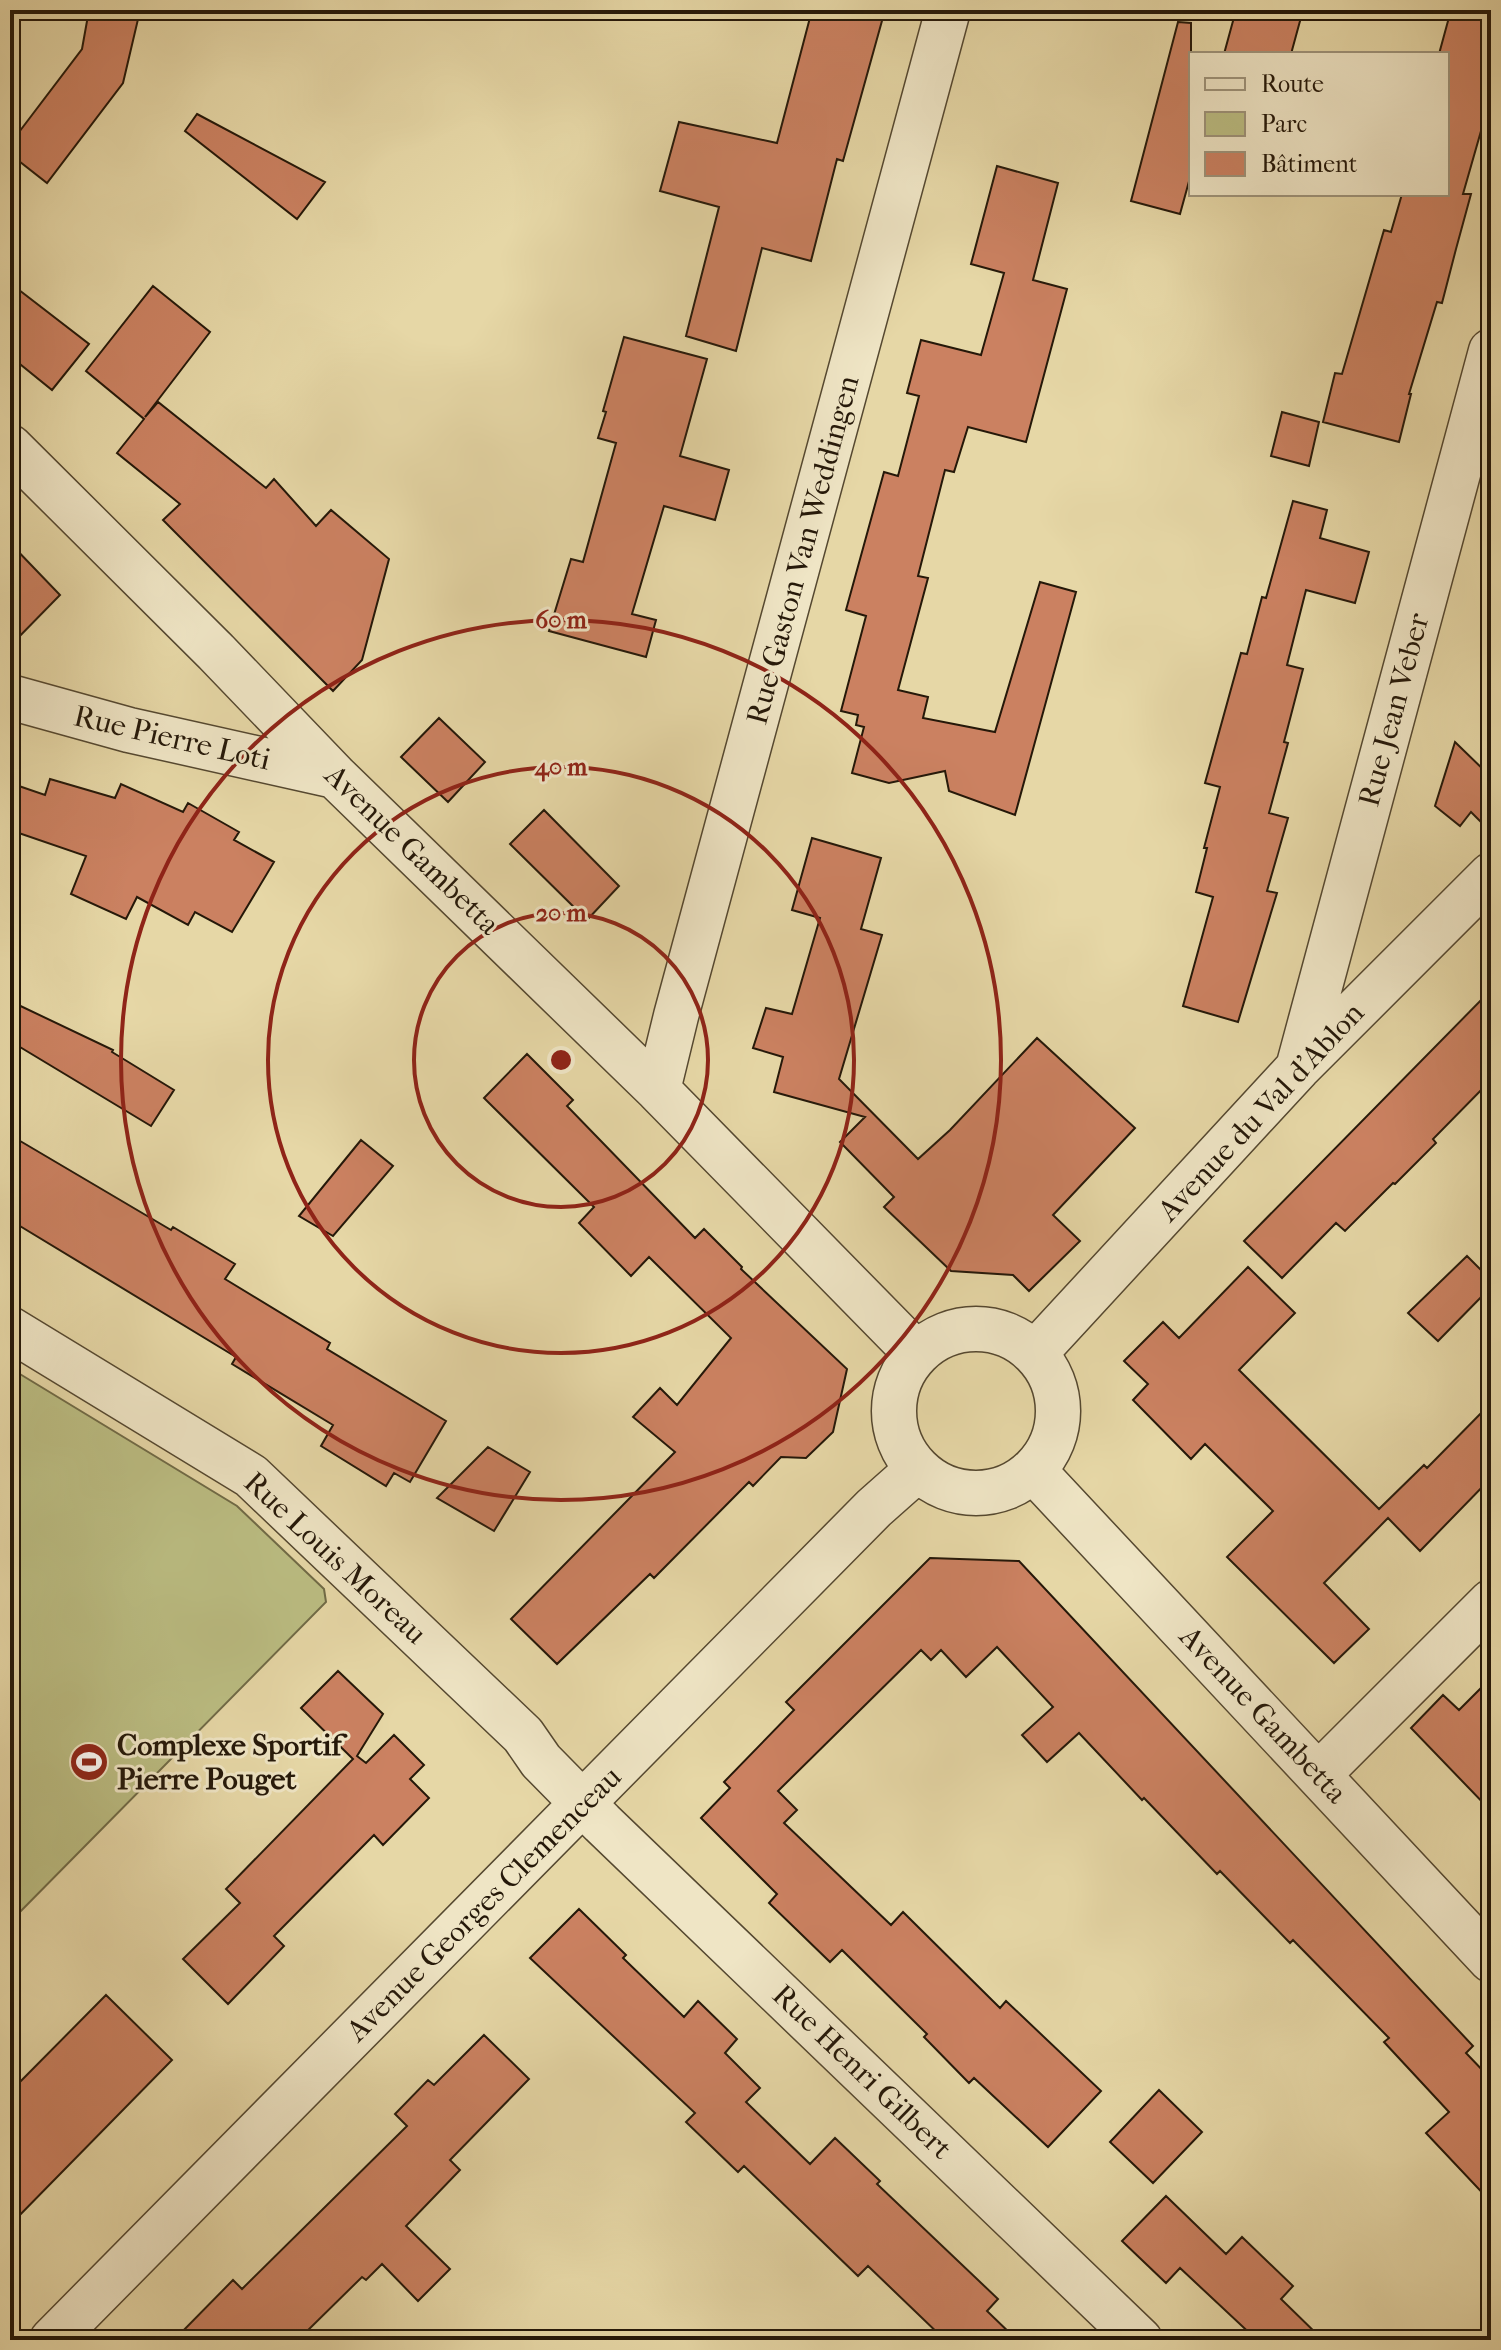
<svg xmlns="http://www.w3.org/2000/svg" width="1501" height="2350" viewBox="0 0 1501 2350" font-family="'IM FELL French Canon',serif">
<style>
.green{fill:#bbbd82;stroke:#706a46;stroke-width:2}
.building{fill:#cb8161;stroke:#251809;stroke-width:2}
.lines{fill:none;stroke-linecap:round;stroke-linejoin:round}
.minor-casing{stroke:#554830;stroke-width:47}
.minor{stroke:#efe5c5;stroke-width:44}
.ring{fill:none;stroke:#8f2418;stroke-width:4}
.labels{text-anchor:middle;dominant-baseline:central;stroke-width:6;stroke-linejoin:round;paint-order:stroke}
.street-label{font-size:30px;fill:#251809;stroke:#efe5c5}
.poi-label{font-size:30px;font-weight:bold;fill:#251809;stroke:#efe5c5;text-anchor:start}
.centre{fill:#8f2418;stroke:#efe5c5;stroke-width:4}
.ring-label{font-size:24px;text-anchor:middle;font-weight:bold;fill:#8f2418;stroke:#efe5c5;stroke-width:6;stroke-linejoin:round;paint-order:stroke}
</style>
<rect width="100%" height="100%" fill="#e6d7a6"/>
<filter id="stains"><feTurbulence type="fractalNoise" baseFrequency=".0025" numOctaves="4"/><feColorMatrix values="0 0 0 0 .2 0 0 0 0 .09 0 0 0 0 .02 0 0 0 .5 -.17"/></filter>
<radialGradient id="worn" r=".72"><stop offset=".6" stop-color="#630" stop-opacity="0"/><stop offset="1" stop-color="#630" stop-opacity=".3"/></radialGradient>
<path class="green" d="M10,1368L237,1506L324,1589L326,1602L10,1922Z"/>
<path class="building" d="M89,10H139V15L123,83L47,183L10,154V144L82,49Z
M812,10H885L843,161L837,159L811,261L762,248L736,351L686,336L719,207L660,191L679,122L777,143Z
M1236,10H1303L1291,54H1224Z
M1451,10H1491V96L1463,194H1471L1456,249L1442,303L1437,302L1409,394H1411L1399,442L1323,422L1335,373L1342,374L1384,230L1391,232L1402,194H1447V54H1439Z
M1178,22L1191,23V174L1180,214L1131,201Z
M197,114L325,182L297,219L185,131Z
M997,166L1058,183L1033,280L1067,289L1026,442L968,427L954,472L945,470L918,576L928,578L898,690L928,697L923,718L995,732L1040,582L1076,592L1015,815L949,791L945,771L889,783L852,773L864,727L856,725L858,715L841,711L866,616L846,610L884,472L898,476L919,396L907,393L921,340L981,355L1004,273L971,264Z
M10,283L89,344L52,390L10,356Z
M153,286L210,332L145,417L158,402L266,488L274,479L316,526L331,510L389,559L362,660L333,691L163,520L180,504L117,453L144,419L86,371Z
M624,337L707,359L680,456L729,470L715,520L664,506L632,614L656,620L646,657L549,631L571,559L583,562L616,443L598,438L606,412L603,411Z
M1282,412L1319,422L1309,466L1271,456Z
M1293,501L1327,510L1320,538L1369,552L1355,603L1306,590L1287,665L1303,669L1284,742L1288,743L1269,813L1288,818L1267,891L1277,893L1238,1022L1183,1006L1213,897L1196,892L1207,848H1204L1220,787L1205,783L1241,653L1247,654L1262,597L1266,598Z
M10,543L60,595L10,646Z
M439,718L485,762L448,802L401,757Z
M1455,742L1491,777V832L1471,812L1460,826L1435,806Z
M50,779L115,798L121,784L183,812L188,803L239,832L234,840L274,862L232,932L195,912L188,925L137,897L126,919L71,894L86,856L10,830V783L45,795Z
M544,810L619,886L587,920L510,844Z
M812,838L881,858L861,929L882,935L839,1079L918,1159L950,1130L1037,1038L1135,1128L1053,1215L1080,1241L1029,1291L1013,1275L951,1271L884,1207L894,1197L840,1142L865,1117L774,1092L783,1057L753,1048L766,1008L792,1014L820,918L792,910Z
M1491,990V1080L1433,1139L1436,1143L1395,1184L1393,1183L1345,1231L1336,1223L1282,1278L1244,1241Z
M10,1001L113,1050L112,1052L174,1090L151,1126L10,1041Z
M527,1054L573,1100L567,1106L695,1238L704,1229L742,1267L741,1269L847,1369L833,1432L806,1458L781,1457L753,1486L749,1482L654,1578L650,1574L557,1664L511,1619L675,1452L633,1417L660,1388L677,1405L731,1338L649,1257L631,1276L579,1223L594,1207L484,1098Z
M10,1135L171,1230L173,1227L235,1264L225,1279L330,1343L327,1349L446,1421L410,1482L394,1473L386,1486L321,1446L333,1425L232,1364L236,1357L10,1220Z
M361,1140L393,1166L333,1236L299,1216Z
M1467,1256L1491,1280V1287L1438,1341L1408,1313Z
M1248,1267L1295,1313L1239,1370L1379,1509L1424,1465L1427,1468L1491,1403V1478L1420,1551L1388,1518L1324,1583L1369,1629L1334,1663L1227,1557L1273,1511L1205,1444L1191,1459L1133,1400L1148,1384L1124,1361L1163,1322L1179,1338Z
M488,1447L530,1472L494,1531L437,1498Z
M930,1558L1019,1561L1473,2046L1466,2053L1488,2076L1491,2073V2202L1426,2133L1449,2112L1384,2042L1389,2038L1293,1940L1290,1943L1220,1871L1217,1874L1144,1798L1142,1800L1079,1733L1047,1762L1022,1735L1053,1707L997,1647L966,1677L941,1650L931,1660L921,1650L778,1791L797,1810L784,1823L891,1925L903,1912L1000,2008L1006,2001L1101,2091L1048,2147L974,2078L969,2083L924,2037L927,2034L842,1950L830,1962L769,1903L777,1894L701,1818L730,1788L724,1782L794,1710L786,1702Z
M338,1671L383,1714L357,1756L366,1763L394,1735L424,1765L410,1779L429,1798L383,1845L374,1835L274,1936L284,1946L228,2004L183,1959L240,1903L226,1889L353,1759L301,1708Z
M1491,1678V1811L1411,1728L1443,1695L1459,1710Z
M579,1909L626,1955L623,1958L684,2017L698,2001L737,2039L725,2053L760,2088L746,2102L810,2164L835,2138L880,2181L877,2184L998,2299L987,2311L1017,2340H945L868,2266L858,2276L744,2166L738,2172L686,2122L695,2113L530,1958Z
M106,1995L172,2060L10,2225V2092Z
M484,2035L529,2079L450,2160L460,2170L406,2226L450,2269L418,2301L382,2264L366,2280L362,2277L298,2340H174L233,2280L242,2289L407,2126L395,2114L428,2080L434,2085Z
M1159,2090L1202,2132L1153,2183L1110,2142Z
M1166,2196L1226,2254L1242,2237L1293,2286L1281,2299L1323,2340H1257L1180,2268L1166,2283L1122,2241Z"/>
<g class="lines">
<g class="minor-casing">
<path id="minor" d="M10,447L216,652L335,776L658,1090L916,1353
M10,697L129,730L335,776
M1298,1068L1491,351
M658,1090L676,1016L948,10
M10,1329L251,1476L523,1735L541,1761L602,1823L1140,2340
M894 1411a82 82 0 1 1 164 0a82 82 0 1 1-164 0Z
M1035,1353L1298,1068L1491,875
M1033,1470L1491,1960
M1319,1774L1491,1602
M52,2340L874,1508L918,1469"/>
</g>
<use href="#minor" class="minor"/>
</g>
<g class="ring">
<circle cx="561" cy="1060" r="147"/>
<circle cx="561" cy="1060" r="293"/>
<circle cx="561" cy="1060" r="440"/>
</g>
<defs>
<g id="stadium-disc" transform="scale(2)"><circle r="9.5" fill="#8f2418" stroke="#efe5c5"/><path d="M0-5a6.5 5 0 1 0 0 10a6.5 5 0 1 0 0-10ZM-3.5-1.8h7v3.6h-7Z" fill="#fff"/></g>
</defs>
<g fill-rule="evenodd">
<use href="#stadium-disc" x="89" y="1762"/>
</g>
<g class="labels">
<g class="street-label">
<text transform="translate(803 550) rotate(-75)">Rue Gaston Van Weddingen</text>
<text transform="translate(1394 710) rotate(-75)">Rue Jean Veber</text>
<text transform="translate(172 738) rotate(13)">Rue Pierre Loti</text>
<text transform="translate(412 850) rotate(44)">Avenue Gambetta</text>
<text transform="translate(1261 1112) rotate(-47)">Avenue du Val d'Ablon</text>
<text transform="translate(335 1558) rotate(43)">Rue Louis Moreau</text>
<text transform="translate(1263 1715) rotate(47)">Avenue Gambetta</text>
<text transform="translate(484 1904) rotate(-45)">Avenue Georges Clemenceau</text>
<text transform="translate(862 2072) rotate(44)">Rue Henri Gilbert</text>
</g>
<g class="poi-label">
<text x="117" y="1745">Complexe Sportif<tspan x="117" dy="34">Pierre Pouget</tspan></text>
</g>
</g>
<circle cx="561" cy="1060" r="12" class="centre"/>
<g class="ring-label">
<text x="561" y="628">60 m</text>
<text x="561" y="775">40 m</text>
<text x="561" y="921">20 m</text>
</g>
<rect width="1501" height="2350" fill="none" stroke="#e6d7a6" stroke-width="40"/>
<rect x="12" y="12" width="1477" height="2326" fill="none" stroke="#251809" stroke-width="4"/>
<rect x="20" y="20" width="1461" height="2310" fill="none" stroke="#251809" stroke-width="2"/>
<rect x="1189" y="52" width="260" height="144" fill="#efe5c5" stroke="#9e937a" stroke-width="2"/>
<rect x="1205" y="78" width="40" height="12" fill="#efe5c5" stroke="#9e937a" stroke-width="2"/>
<text x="1261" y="92" font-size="24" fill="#251809">Route</text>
<rect x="1205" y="112" width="40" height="24" fill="#bbbd82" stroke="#9e937a" stroke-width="2"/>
<text x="1261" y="132" font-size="24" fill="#251809">Parc</text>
<rect x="1205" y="152" width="40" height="24" fill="#cb8161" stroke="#9e937a" stroke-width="2"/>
<text x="1261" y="172" font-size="24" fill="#251809">Bâtiment</text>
<rect width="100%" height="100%" filter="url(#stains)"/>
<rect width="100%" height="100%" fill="url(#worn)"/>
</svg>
